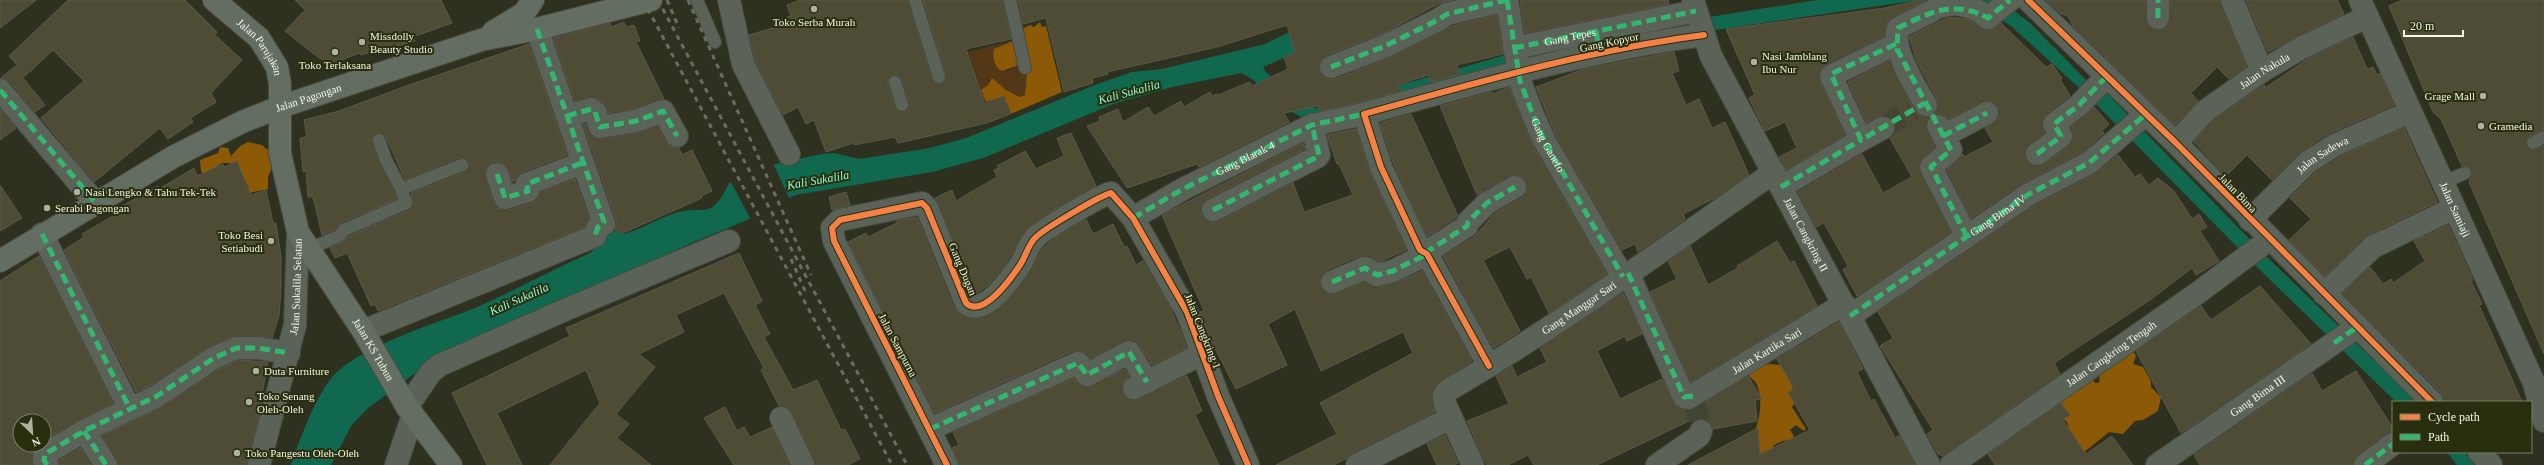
<svg xmlns="http://www.w3.org/2000/svg" width="2544" height="465" viewBox="0 0 2544 465" font-family="'Times New Roman',serif">
<style>
.green{fill:#523816}
.forest{fill:#8c5907}
.water{fill:#10694e}
.pier{fill:#2e3120}
.building{fill:#4e4c35;stroke:#5a594b;fill-rule:evenodd}
.lines{fill:none;stroke-linecap:round;stroke-linejoin:round}
.street-tunnel{stroke:#424534;stroke-width:22;stroke-dasharray:22 11;stroke-linecap:butt}
.lane-casing{stroke:#494b3d;stroke-width:14}
.street-casing{stroke:#494b3d;stroke-width:24}
.secondary-casing{stroke:#494b3d;stroke-width:24}
.lane{stroke:#5b6358;stroke-width:12}
.street{stroke:#5b6358;stroke-width:22}
.secondary{stroke:#646d61;stroke-width:22}
.rail{stroke:#6a6e62;stroke-width:3;stroke-dasharray:5 5;stroke-linecap:butt}
.quiet{stroke:#33b770;stroke-width:5;stroke-dasharray:10 5;stroke-linecap:butt}
.cycleway-casing{stroke:#292e0f;stroke-width:8}
.cycleway{stroke:#f48246;stroke-width:6}
.poi-dot{fill:#aeb2a0;stroke:#292e0f;stroke-width:1.5}
.labels{text-anchor:middle;dominant-baseline:central;stroke-width:4;stroke-linejoin:round;paint-order:stroke}
.poi-label{font-size:11px;fill:#f3f8e5;stroke:#292e0f;text-anchor:start}
.street-label{font-size:11px;fill:#f3f8e5;stroke:#292e0f}
.water-label{font-size:12px;font-style:italic;fill:#90fed3;stroke:#292e0f}
</style>
<rect width="100%" height="100%" fill="#2e3120"/>
<path class="green" d="M1007,42L994,49C992,56 994,68 1002,71L1012,69L1021,56L1028,61L1025,95L1020,97L989,80L988,85L981,90L968,52Z"/>
<path class="forest" d="M1040,22L1042,27L1046,26L1062,92L1011,114L1004,96L986,102L981,90L988,85L992,78L1006,90L1020,97L1025,95L1028,61L1021,56L1016,66L1002,71C994,68 992,56 994,49L1017,39L1022,29L1030,25L1034,27Z
M248,142L262,145L269,151L273,165L268,177V189L249,193L248,185L241,181L236,163H222L204,174L201,171L200,160L218,153L220,147L228,148L231,156L240,146Z
M2133,351L2136,356L2133,364L2143,367L2151,381V387L2161,397L2158,411L2143,420L2135,421L2123,434L2109,432L2083,453L2071,439L2074,434L2070,432L2067,422L2056,414L2055,403L2093,379L2095,383H2099L2100,372Z
M1770,364L1781,365L1797,382L1792,387L1796,400L1792,407L1806,429L1804,431L1796,425L1790,430L1794,436L1792,440L1782,441L1773,446L1772,464L1748,444C1759,429 1764,402 1757,385C1755,379 1749,379 1748,373L1759,366Z"/>
<path class="water" d="M1817,0H1919L1694,33L1310,121L1286,109L1252,79L1241,73L1172,87L1116,103L983,158L932,172L795,195L747,220L689,244L414,374L368,408L351,426L331,465H291C299,441 317,393 334,375C363,345 435,324 475,308C514,291 551,270 590,253L598,246L610,229L624,234C642,229 659,218 675,213C705,204 710,223 729,183L775,164L822,154L834,153L859,159L930,148L966,138L1095,85L1132,72L1162,69L1265,44L1292,31L1373,18L1263,67L1265,71C1280,85 1298,109 1320,108L1509,54L1609,33Z
M1967,0H2000L2030,23L2087,81L2105,91L2265,255L2417,402H2396L2258,268L2086,94L2011,26L1978,3Z
M2447,452H2465L2474,465H2457Z"/>
<path class="pier" d="M773,163L790,200L751,220L730,180Z"/>
<path class="building" d="M0,0H36L0,28Z
M68,0H185L217,32L215,35L242,60L211,93L216,102L190,118L193,122L168,139L160,128L94,182L41,118L84,81L53,50L23,78L45,105L35,112L10,82L1,78L17,65L9,56Z
M295,0H441L452,23L413,37L415,41L377,52L376,51L361,55L359,53L332,64L319,58L285,31L305,10Z
M800,0H908L932,79L938,84L945,82L946,75L923,0H1003L1011,39L966,49L985,104L1003,96L1010,114L987,123L898,143L895,137L854,145L853,143L826,152L814,120L806,124L798,107L783,115L755,60L749,35L783,25L781,19L791,16L787,5ZM893,75L902,79L909,103L908,110L904,112L895,108L888,84L889,77Z
M1018,0H1452L1440,3L1380,35L1326,55L1319,65L1320,72L1329,79H1336L1390,57L1452,26L1497,15L1503,54L1457,65L1460,74L1431,82L1428,75L1398,85L1401,91L1361,102L1320,111L1318,106L1284,113L1289,122L1199,167L1197,164L1127,188L1087,126L1100,121L1099,117L1118,109L1123,122L1148,107L1154,116L1181,101L1184,107L1210,92L1212,96L1217,94L1218,95L1250,82L1252,86L1288,69L1284,57L1295,52L1287,25L1217,47L1107,72L1108,74L1092,78L1093,83L1064,92L1046,18L1023,24Z
M1520,0H1668L1669,4L1525,33Z
M1920,0H1926L1888,20L1884,36L1821,69L1820,81L1845,135L1786,170L1779,157L1797,148L1785,122L1765,131L1749,98L1755,95L1726,29L1885,8Z
M2046,0H2146L2147,24L2158,30L2164,29L2169,24L2170,0H2220L2247,67L2229,79L2217,67L2191,93L2198,101L2175,125L2073,26L2068,16L2061,14Z
M2246,0H2337L2344,14L2268,52Z
M2402,0H2544V130L2529,137L2526,143L2532,150L2544,146V354L2469,182L2472,174V170L2466,166H2462L2441,119L2433,112L2389,6Z
M1948,17L1967,19L1986,30H1991L2001,23L2046,67L2052,64L2062,78L2060,79L2070,96L2046,114L2042,124L2045,133L2026,149L2025,156L2032,165L2044,164L2068,147L2073,140L2070,127L2094,107L2109,124L2102,131L2104,133L2082,153L2023,183L1971,218L1947,170L1963,154L1964,157L1993,142L1985,128L1998,119V108L1993,102L1987,101L1948,119L1944,115H1934L1938,105L1937,99L1917,62L1909,37Z
M624,22L626,27L634,25L640,41L636,42L664,99L633,109L608,113L603,102L594,97L575,101L553,38L610,23L611,27Z
M2353,37L2367,69L2373,67L2377,75L2380,73L2394,105L2328,134L2299,153L2272,180L2247,155L2226,176L2194,142L2213,120L2264,85L2265,88L2309,58Z
M529,44L567,155L523,172L513,182L506,165L500,162H493L485,172L493,202L497,208L509,210L532,203L537,200L540,192L575,179L589,219L585,227L378,311L375,304L371,306L347,253L335,258L330,248L342,243L349,236L409,210L413,204L411,193L465,172L469,166V162L463,158H459L405,180L386,137L381,133H376L372,138V142L397,199L341,223L334,230L322,235L313,197H308L306,171L303,172L300,138L307,137L304,120L339,111L406,86Z
M1674,52L1679,71L1672,73L1686,105L1699,99L1712,128L1725,122L1749,175L1717,197L1683,214L1685,219L1638,252L1635,244L1622,250L1555,134L1536,87L1584,69Z
M1889,61L1915,111L1920,116H1931L1926,126L1935,147L1923,158L1919,168L1951,232L1857,296L1843,270L1848,266L1824,223L1816,227L1798,192L1862,154L1883,193L1912,177L1890,138L1895,129L1894,122L1883,116L1867,123L1848,82Z
M1509,87L1533,146L1607,274L1549,313L1531,277L1527,279L1510,247L1483,260L1520,331L1493,348L1443,256L1474,237L1495,213L1522,198L1527,187L1522,176L1515,175L1477,195L1440,106L1492,92L1493,94Z
M0,109L16,128L0,140Z
M1411,114L1458,216L1427,237L1393,162L1380,123Z
M583,124H586L592,136L602,139L638,133L657,126L666,142L671,147L679,148L682,155L692,150L712,191L701,196L702,198L623,233L615,230L616,220Z
M2404,128L2437,202L2367,236L2325,276L2289,240L2311,219L2290,198L2316,172L2341,156Z
M1356,129L1370,172L1406,250L1379,262L1366,256H1360L1327,270L1320,280L1321,287L1331,294L1364,282L1380,287L1398,282L1422,271L1472,361L1436,385L1432,397L1435,412L1334,465H1276L1337,434L1320,403L1413,353L1403,332L1321,371L1295,309L1268,324L1287,365L1236,389L1210,339L1200,312L1204,311L1162,215L1303,143L1305,149L1207,199L1201,209L1202,216L1212,222L1219,221L1293,183L1304,212L1353,195L1339,164H1337L1327,135Z
M1071,133L1096,186L1053,210L1027,229L1001,271L988,285L976,294L935,198L952,190L956,201L997,177L994,170L999,168L997,166L1025,151L1036,169L1064,156L1057,138Z
M2118,155L2135,177L2140,174L2149,185L2158,178L2174,191L2192,219L2199,214L2207,227L2200,231L2219,261L2196,275L2192,268L2150,300L2054,363L2060,374L1943,456L1938,454L1927,434L1933,430L1880,346L1893,338L1878,312L2035,205L2095,174Z
M237,161L251,195L266,190L273,223H276L281,256V288L279,316L272,338L258,336L231,337L207,348L151,385L136,392L64,250L84,237L82,234L115,215L113,211L158,186L159,189L194,168L197,176L223,164L224,167Z
M0,185L22,218L0,231Z
M846,192L850,205L832,210L829,197Z
M917,217L954,308L960,314L974,319L986,316L1005,303L1030,272L1043,248L1055,238L1086,219L1093,234L1113,224L1124,247L1127,246L1136,265L1143,261L1171,309L1187,348L1152,365L1139,345L1130,340L1090,359L1083,352L1073,351L935,413L848,242L866,233L868,237L897,223L896,221Z
M2448,225L2473,280L2471,281L2482,304L2479,305L2522,402H2447L2441,393L2342,294L2370,267L2383,284L2391,279L2393,283L2425,261L2414,241Z
M1777,241L1790,263L1794,261L1817,306L1691,382L1650,292L1677,279L1668,261L1690,246L1708,285L1738,268L1737,266Z
M739,253L762,301L755,305L770,334L764,337L793,390L817,380L841,430L845,429L860,459L848,465H815L792,413L788,408L779,406L761,370L764,368L724,293L676,315L684,332L639,354L655,367L616,414L629,424L617,438L651,465H550L600,403L586,370L497,413L522,465H487L452,393L570,336L566,328Z
M39,256L113,403L44,440V421H20V445H37L33,452V465H0V281Z
M2260,286L2311,344L2181,433L2136,351L2201,306L2211,320Z
M1623,293L1642,334L1627,341L1625,336L1597,351L1620,399L1662,379L1676,406L1690,410L1748,376L1762,399L1755,400L1757,421L1713,429L1706,420L1693,421V419L1597,465H1534L1528,455L1508,465H1487L1467,421L1509,404L1496,376L1512,366L1517,377L1547,362L1540,348Z
M1839,322L1863,369L1857,372L1871,401L1874,399L1895,438L1899,435L1915,465H1688L1758,428L1760,454L1810,430L1788,392L1794,389L1777,359Z
M239,360L268,362L262,394H264L247,465H118L102,436L162,407L220,369Z
M1124,369L1129,376L1123,381V393L1133,400L1187,376L1202,411L1195,415L1219,465H959L952,448L959,445L953,432L1074,378L1081,386L1088,387Z
M2356,371L2393,428V432L2386,434L2358,455L2353,465H2200L2194,455L2312,373L2322,391Z
M2061,403L2070,415L2063,420L2086,454L2112,436L2133,465H1995L1988,454Z
M725,407L737,431L744,427L750,437L772,427L789,465H734L704,418Z
M1445,435L1458,463L1454,465H1437L1427,444Z
M80,448L91,465H59L58,461Z"/>
<g class="lines">
<path class="street-tunnel" d="M1883,128L1912,110
M1694,399L1701,431"/>
<g class="lane-casing">
<path id="lane" d="M697,0L715,42
M915,0L939,77
M1010,0L1025,68
M895,82L902,105
M379,140L386,160L401,189
M2533,143L2544,137
M2442,183L2465,173
M309,249L339,236L344,230L406,203L401,189L462,165"/>
</g>
<g class="street-casing">
<g id="street">
<path d="M729,0L743,64L789,154"/>
<path d="M1507,0L1520,81L1533,115L1544,140L1623,277"/>
<path id="s1" d="M1693,0L1711,56L1929,465"/>
<path d="M2028,0L2176,143L2432,402"/>
<path d="M2232,0L2262,71"/>
<path id="s2" d="M2360,0L2534,383L2544,421"/>
<path d="M1939,7C1956,0 1975,7 1988,18L2010,0"/>
<path d="M2158,18V0"/>
<path id="s3" d="M1514,48L1696,11"/>
<path d="M1331,67L1385,46L1438,20L1447,14L1507,0"/>
<path d="M0,90L95,202"/>
<path d="M1926,105C1915,87 1891,48 1898,28L1932,11"/>
<path d="M567,116L591,109L595,112L600,127L636,121L663,111L677,136"/>
<path d="M1938,126L1951,150L1931,167L1967,237"/>
<path d="M1883,128L1861,140L1831,76L1896,44"/>
<path d="M1943,136L1987,113"/>
<path id="s4" d="M2176,143L2205,111L2262,71L2303,47L2367,17"/>
<path d="M2037,154L2059,138L2061,136L2054,124L2079,105L2106,77"/>
<path d="M497,174L505,198L528,191L527,184L582,163"/>
<path d="M1781,187L1861,140"/>
<path d="M1213,210L1317,157L1319,155L1312,125"/>
<path id="s5" d="M1133,218L1183,189L1312,125L1364,114"/>
<path id="s6" d="M2250,220L2308,162L2335,145L2410,112"/>
<path d="M42,234L130,409"/>
<path d="M1425,253L1467,226L1468,222L1487,203L1515,187"/>
<path id="s7" d="M1628,273L1684,397L1688,398L1844,304"/>
<path d="M1332,282L1365,268L1377,275L1393,271L1427,254"/>
<path d="M2324,294L2373,247L2454,208"/>
<path id="s8" d="M1850,316L2029,194L2089,163L2145,115"/>
<path d="M363,331L595,236L598,227L604,224L537,29"/>
<path d="M1489,366L1427,254L1420,250L1381,167L1364,114C1475,83 1589,50 1704,35"/>
<path d="M1134,388L1202,354"/>
<path d="M407,407L431,372L440,365L567,309L729,241"/>
<path d="M781,418L803,465"/>
<path d="M930,429L1078,363L1087,375L1129,352L1147,382"/>
<path d="M84,431L106,465"/>
<path d="M2479,452L2491,465"/>
<path d="M47,465L44,460L45,454L84,431L157,396L214,358L236,348H258L289,353"/>
<path id="s9" d="M259,465L295,325L298,232"/>
<path d="M396,465L413,415"/>
<path d="M947,465L834,241L832,228L840,220L922,203L927,208L966,303C983,319 1012,277 1020,265C1026,256 1028,245 1035,238C1042,230 1101,195 1111,193L1133,218L1187,312L1218,396L1248,465"/>
<path d="M1357,465L1451,418"/>
<path id="s10" d="M1473,465L1445,404L1444,396L1447,391C1560,325 1667,247 1774,172"/>
<path d="M1657,465L1699,436L1701,431"/>
<path id="s11" d="M1951,465L2195,295L2270,239"/>
<path id="s12" d="M2157,465L2357,327"/>
<path d="M2365,465L2393,444"/>
</g>
</g>
<g class="secondary-casing">
<g id="secondary">
<path id="s13" d="M214,0L259,38L277,67L280,84V153L298,232L363,331L407,407L451,465"/>
<path d="M493,32L524,13L533,0"/>
<path id="s14" d="M0,261L173,157L242,122L280,107L481,40L537,29L651,0"/>
</g>
</g>
<use href="#lane" class="lane"/>
<use href="#street" class="street"/>
<use href="#secondary" class="secondary"/>
<path class="rail" d="M643,0L892,465
M658,0L907,465
M667,0L679,28
M688,0L811,275
M791,259L805,291"/>
<g class="quiet">
<path id="s15" d="M1507,0L1520,81L1533,115L1544,140L1623,277"/>
<path d="M2158,18V0"/>
<path d="M537,29L604,222L598,227L595,236"/>
<path d="M1596,31L1600,54"/>
<path d="M1896,44L1831,74L1861,140L1925,103"/>
<path d="M1514,48L1696,11"/>
<path d="M1331,67L1385,46L1438,20L1447,14L1507,0"/>
<path d="M0,90L95,202"/>
<path d="M567,116L591,109L595,112L600,127L636,121L663,111L677,136"/>
<path d="M1943,136L1987,113"/>
<path d="M2037,154L2059,138L2061,136L2054,124L2079,105L2106,77"/>
<path d="M497,174L505,198L528,191L527,184L582,163"/>
<path d="M1781,187L1861,140"/>
<path d="M1213,210L1317,157L1319,155L1312,125"/>
<path d="M1133,218L1183,189L1312,125L1364,114"/>
<path d="M42,234L130,409"/>
<path d="M1967,237L1931,167L1951,150L1897,49L1898,28C1932,11 1954,0 1988,18L2010,0"/>
<path d="M1425,253L1467,226L1468,222L1487,203L1515,187"/>
<path d="M1628,273L1684,397L1694,396"/>
<path d="M1332,282L1365,268L1377,275L1393,271L1427,254"/>
<path d="M1850,316L2029,194L2089,163L2145,115"/>
<path d="M2334,343L2357,327"/>
<path d="M930,429L1078,363L1087,375L1129,352L1147,382"/>
<path d="M84,431L106,465"/>
<path d="M47,465L44,460L45,454L84,431L157,396L214,358L236,348H258L289,353"/>
<path d="M2365,465L2393,444"/>
</g>
<g class="cycleway-casing">
<path id="cycleway" d="M2028,0L2176,143L2432,402
M1489,366L1427,254L1420,250L1381,167L1364,114C1475,83 1589,50 1704,35
M947,465L834,241L832,228L840,220L922,203L927,208L966,303C983,319 1012,277 1020,265C1026,256 1028,245 1035,238C1042,230 1101,195 1111,193L1133,218L1187,312L1218,396L1248,465"/>
</g>
<use href="#cycleway" class="cycleway"/>
</g>
<g class="poi-dot">
<circle cx="814" cy="9" r="4"/>
<circle cx="362" cy="42" r="4"/>
<circle cx="335" cy="52" r="4"/>
<circle cx="1754" cy="62" r="4"/>
<circle cx="2483" cy="96" r="4"/>
<circle cx="2481" cy="126" r="4"/>
<circle cx="77" cy="192" r="4"/>
<circle cx="47" cy="208" r="4"/>
<circle cx="271" cy="241" r="4"/>
<circle cx="256" cy="371" r="4"/>
<circle cx="249" cy="402" r="4"/>
<circle cx="237" cy="453" r="4"/>
</g>
<g class="labels">
<g class="poi-label">
<text x="814" y="22" text-anchor="middle">Toko Serba Murah</text>
<text x="370" y="36">Missdolly<tspan x="370" dy="13">Beauty Studio</tspan></text>
<text x="1762" y="56">Nasi Jamblang<tspan x="1762" dy="13">Ibu Nur</tspan></text>
<text x="335" y="65" text-anchor="middle">Toko Terlaksana</text>
<text x="2475" y="96" text-anchor="end">Grage Mall</text>
<text x="2489" y="126">Gramedia</text>
<text x="85" y="192">Nasi Lengko &amp; Tahu Tek-Tek</text>
<text x="55" y="208">Serabi Pagongan</text>
<text x="263" y="235" text-anchor="end">Toko Besi<tspan x="263" dy="13">Setiabudi</tspan></text>
<text x="264" y="371">Duta Furniture</text>
<text x="257" y="396">Toko Senang<tspan x="257" dy="13">Oleh-Oleh</tspan></text>
<text x="245" y="453">Toko Pangestu Oleh-Oleh</text>
</g>
<g class="street-label">
<text stroke="none"><textPath href="#s3" startOffset="57">Gang Tepes</textPath></text>
<text transform="translate(1609 42) rotate(-12)">Gang Kopyor</text>
<text stroke="none"><textPath href="#s13" startOffset="67">Jalan Parujakan</textPath></text>
<text stroke="none"><textPath href="#s4" startOffset="115">Jalan Nakula</textPath></text>
<text stroke="none"><textPath href="#s14" startOffset="350">Jalan Pagongan</textPath></text>
<text stroke="none"><textPath href="#s15" startOffset="152">Gang Ganefo</textPath></text>
<text stroke="none"><textPath href="#s6" startOffset="98">Jalan Sadewa</textPath></text>
<text stroke="none"><textPath href="#s5" startOffset="127">Gang Blarak 4</textPath></text>
<text transform="translate(2238 193) rotate(46)">Jalan Bima</text>
<text stroke="none"><textPath href="#s2" startOffset="230">Jalan Samiaji</textPath></text>
<text stroke="none"><textPath href="#s8" startOffset="179">Gang Bima IV</textPath></text>
<text stroke="none"><textPath href="#s1" startOffset="261">Jalan Cangkring II</textPath></text>
<text transform="translate(963 269) rotate(67)">Gang Dugan</text>
<text stroke="none"><textPath href="#s9" startOffset="183">Jalan Sukalila Selatan</textPath></text>
<text stroke="none"><textPath href="#s10" startOffset="237">Gang Manggar Sari</textPath></text>
<text transform="translate(1203 331) rotate(68)">Jalan Cangkring 1</text>
<text transform="translate(898 345) rotate(62)">Jalan Sampurna</text>
<text stroke="none"><textPath href="#s13" startOffset="400">Jalan KS Tubun</textPath></text>
<text stroke="none"><textPath href="#s7" startOffset="232">Jalan Kartika Sari</textPath></text>
<text stroke="none"><textPath href="#s11" startOffset="195">Jalan Cangkring Tengah</textPath></text>
<text stroke="none"><textPath href="#s12" startOffset="122">Gang Bima III</textPath></text>
</g>
<g class="water-label">
<text transform="translate(1129 92) rotate(-15)">Kali Sukalila</text>
<text transform="translate(818 180) rotate(-10)">Kali Sukalila</text>
<text transform="translate(519 299) rotate(-24)">Kali Sukalila</text>
</g>
</g>
<rect x="2392" y="401" width="140" height="52" fill="#292e0f" stroke="#7a7f65"/>
<rect x="2400" y="414" width="20" height="6" fill="#f48246" stroke="#7a7f65"/>
<text x="2428" y="421" font-size="12" fill="#f3f8e5">Cycle path</text>
<rect x="2400" y="434" width="20" height="6" fill="#33b770" stroke="#7a7f65"/>
<text x="2428" y="441" font-size="12" fill="#f3f8e5">Path</text>
<g transform="translate(32 433) rotate(155)"><circle r="19" fill="#292e0f" stroke="#7a7f65"/>
<path d="M0-3L7 15L0 10L-7 15Z" fill="#aeb2a0"/>
<text y="-6" font-size="11" font-weight="bold" text-anchor="middle" fill="#f3f8e5">N</text>
</g>
<path d="M2404 30v6h59v-6" fill="none" stroke="#f3f8e5" stroke-width="2"/>
<text x="2410" y="30" font-size="12" fill="#f3f8e5" stroke="#292e0f" stroke-width="3" paint-order="stroke">20 m</text>
</svg>
